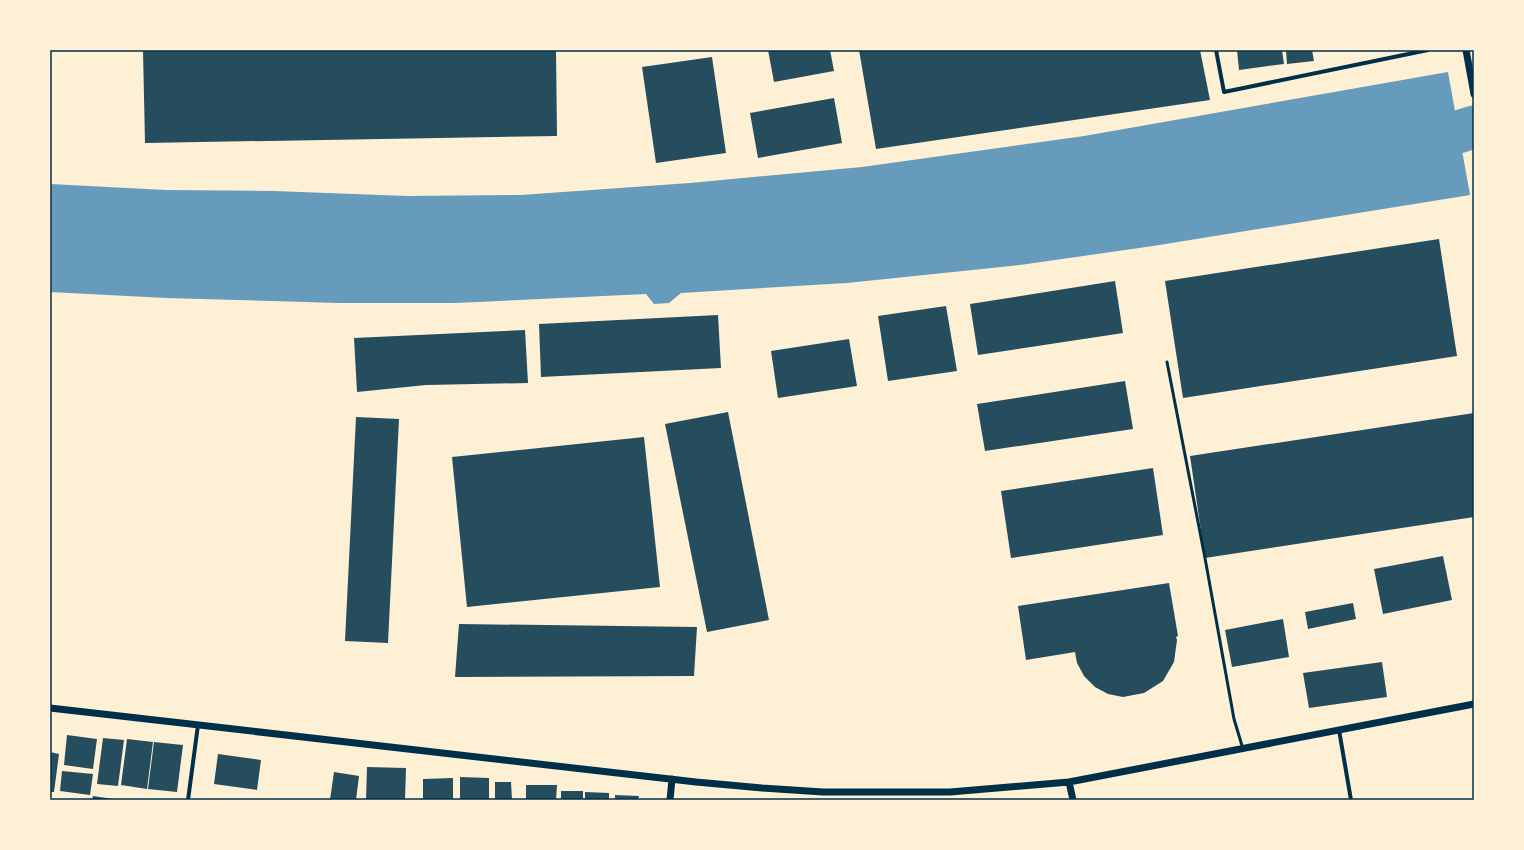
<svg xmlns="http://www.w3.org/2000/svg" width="1524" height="850" viewBox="0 0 1524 850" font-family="'Libre Baskerville',serif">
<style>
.water{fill:#669bbc}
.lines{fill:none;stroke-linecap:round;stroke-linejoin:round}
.river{stroke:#669bbc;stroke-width:43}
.building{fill:#264d5e}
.service{stroke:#003049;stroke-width:3}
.minor{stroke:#003049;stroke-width:4}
.tertiary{stroke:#003049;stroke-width:7}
.neatline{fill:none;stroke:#003049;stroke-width:1.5}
</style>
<rect width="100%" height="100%" fill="#fdf0d5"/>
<path class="water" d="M1448,72L1470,195L1153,246L1020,265L847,283L681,293L669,303L654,304L646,294L455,303H339L166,298L50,292V184L166,190L274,191L407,196L521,195L690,183L862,167L1084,136Z"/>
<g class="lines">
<path class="river" d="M1400,137L1458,132L1474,127"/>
</g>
<path class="building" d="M143,50H556L557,136L145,143Z
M768,50H830L834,71L774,82Z
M859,50H1200L1210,100L876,149Z
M1237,50H1282L1284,64L1239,70Z
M1286,50H1312L1314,61L1287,64Z
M712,57L726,153L656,163L642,67Z
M834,98L842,143L758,158L750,113Z
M1439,239L1457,356L1183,398L1165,281Z
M1115,281L1123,333L978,355L970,304Z
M946,306L957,371L888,381L878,316Z
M718,315L721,368L541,377L539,324Z
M525,330L528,383L426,385L357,392L354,338Z
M849,339L857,386L778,398L771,351Z
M1125,381L1133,429L985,451L977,404Z
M728,412L769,620L707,632L665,424Z
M1474,413V517L1205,558L1190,456Z
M356,417L399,419L388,643L345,641Z
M644,437L660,587L467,607L452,457Z
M1153,468L1163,535L1011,558L1001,491Z
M1443,556L1452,600L1383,614L1374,569Z
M1169,583L1178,636L1176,637L1177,640L1174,662L1163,681L1144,693L1123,697L1108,694L1095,687L1084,676L1077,663L1075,652L1026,660L1018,606Z
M1353,603L1356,619L1308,629L1305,612Z
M1283,619L1289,657L1232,667L1225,630Z
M459,624L697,627L694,676L455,677Z
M1382,662L1387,697L1309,708L1303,673Z
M67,735L97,739L93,769L64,765Z
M103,738L124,740L118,786L97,784Z
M127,739L153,742L147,789L121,785Z
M154,742L183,745L177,792L148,789Z
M50,752L59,754L54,792H50Z
M218,754L261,760L257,790L214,784Z
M367,767L406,768L405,800H366Z
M62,771L93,774L90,795L60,791Z
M334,772L359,776L356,800H330Z
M460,777L489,778V800H460Z
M453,778V800H423V779Z
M495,782H511L512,800H495Z
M526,785H557L556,800H526Z
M561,791H583V800H561Z
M585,792L609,793V800H585Z
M615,795L639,796L638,800H615Z
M93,796L113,799V800H92Z"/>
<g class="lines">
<path class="service" d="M1167,362L1205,558L1234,719L1243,749"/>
<path class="minor" d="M1216,50L1224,92L1428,50
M1339,730L1351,800
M188,800L198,725"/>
<path class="tertiary" d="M1466,50L1474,94
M50,708L696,782L762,788L823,792H950L1069,782L1474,704
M1069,782L1073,800
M670,800L672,779"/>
</g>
<rect width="1524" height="850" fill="none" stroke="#fdf0d5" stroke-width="102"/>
<rect x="51" y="51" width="1422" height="748" class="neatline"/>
</svg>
